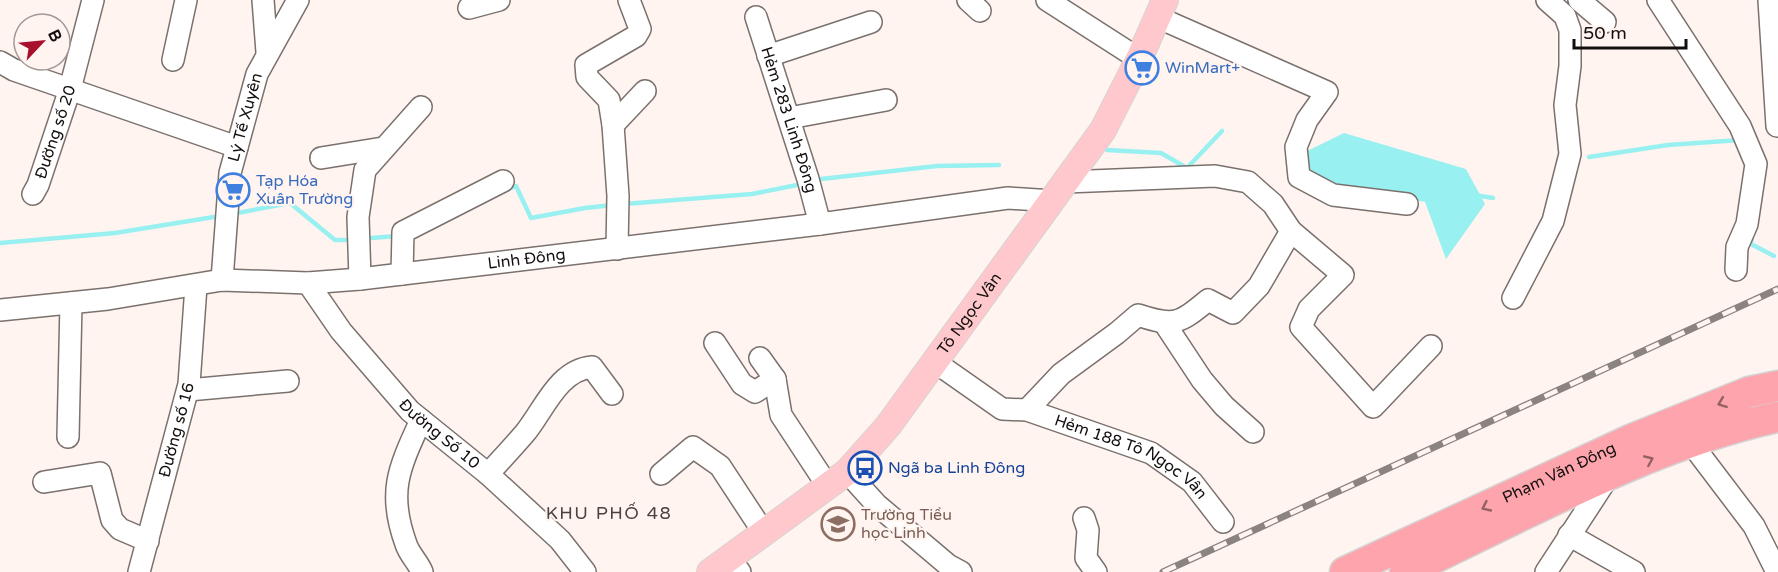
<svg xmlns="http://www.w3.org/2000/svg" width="1778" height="572" viewBox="0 0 1778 572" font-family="'Varela Round',sans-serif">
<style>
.water{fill:#99f0f0}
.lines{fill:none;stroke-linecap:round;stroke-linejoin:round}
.stream{stroke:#99f0f0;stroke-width:4.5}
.minor-casing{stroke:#7a716d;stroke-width:24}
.major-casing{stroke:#d5d4d4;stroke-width:28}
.highway-casing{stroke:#d5d4d4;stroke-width:33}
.minor{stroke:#fff;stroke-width:21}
.major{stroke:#fec8cd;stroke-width:26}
.highway{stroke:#fda4ac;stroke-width:30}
.rail-casing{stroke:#8a8380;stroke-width:7}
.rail{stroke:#fff4f0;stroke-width:4.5;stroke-dasharray:14;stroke-linecap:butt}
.oneway{stroke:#946165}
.labels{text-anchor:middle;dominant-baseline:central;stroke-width:4.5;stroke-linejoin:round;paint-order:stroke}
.shop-label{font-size:16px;fill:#366cbe;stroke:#fff4f0;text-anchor:start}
.street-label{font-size:16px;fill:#130f0e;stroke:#fff4f0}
.transit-label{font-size:16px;fill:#164399;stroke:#fff4f0;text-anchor:start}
.education-label{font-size:16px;fill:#785e54;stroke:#fff4f0;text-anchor:start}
.neighbourhood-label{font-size:18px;letter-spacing:1.5px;fill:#4a423f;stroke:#fff4f0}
</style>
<rect width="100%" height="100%" fill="#fff4f0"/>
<path class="water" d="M1344,133L1466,169L1485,204L1446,259L1425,202L1326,183L1311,173L1305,152Z"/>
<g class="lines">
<path class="stream" d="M1107,150L1161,153L1187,168L1222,131
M1589,157L1668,145L1740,140
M821,179L937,166L999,165
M506,190L516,186L531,218L585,208L613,205
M1475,195L1493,198
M624,204L752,194L797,185
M232,214L290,203L335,240H346
M1752,234L1751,244L1774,256
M371,238L397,236
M0,243L115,233L220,216"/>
<g class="minor-casing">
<g id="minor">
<path d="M263,0L267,52"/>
<path d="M968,0L980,11"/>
<path d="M1047,0L1139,59"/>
<path d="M1579,0L1605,22"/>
<path d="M1658,0L1740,126L1756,164L1747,224L1737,247L1736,270"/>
<path d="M1769,0L1777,126"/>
<path d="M469,8L499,0"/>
<path id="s1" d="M756,17L808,179L820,224"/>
<path d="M1157,17L1327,92L1307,120L1296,147L1299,177L1333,195L1407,204"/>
<path d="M768,56L871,22"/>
<path d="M173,60L186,0"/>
<path d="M0,62L14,70L237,147"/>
<path d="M789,118L886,100"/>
<path d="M613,125L645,91"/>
<path d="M321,158L383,148"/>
<path d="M1066,182L1215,176L1248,182L1273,204L1291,231L1343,275L1309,309L1301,327L1373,407L1431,346"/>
<path id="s2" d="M33,194L38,185L70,89L93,0"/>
<path d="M617,249L618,196L613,125L609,100L587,77L586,65L636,36L640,29L629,0"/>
<path d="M402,274L403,232L503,181"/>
<path d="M360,279L358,217L365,170L421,107"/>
<path id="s3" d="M222,280L230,173L257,74L298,0"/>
<path id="s4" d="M308,283L341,331L410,411L488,474L560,540L585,572"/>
<path d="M1513,298L1553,221L1570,154L1565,105L1570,66V30L1565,16L1547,0"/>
<path id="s5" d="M0,310L108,299L222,280L308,283L360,279L820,224L1008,198L1053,201"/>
<path d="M1165,324L1202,380L1224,406L1253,432"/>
<path d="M715,343L742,384L755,392L775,379"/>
<path d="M760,358L775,379L781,415L827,485"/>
<path id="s6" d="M935,362L1002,409L1027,410L1151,453L1192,482L1223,522"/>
<path d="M188,390L288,381"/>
<path d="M1027,410L1061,374L1117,333L1138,315C1174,327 1179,324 1208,300L1233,313L1259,286L1291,231"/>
<path d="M421,420C399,468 387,492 406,544C409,554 418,562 422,572"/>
<path d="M68,437L71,303"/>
<path d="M1691,443L1754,526L1777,572"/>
<path d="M847,472L877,505L948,565L961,572"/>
<path d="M488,474C500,461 513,447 525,433C544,410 558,370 592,367L612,394"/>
<path d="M661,474L693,447L720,466L764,533"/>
<path d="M44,482L100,473L112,520L120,529L148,541"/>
<path d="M1084,518L1088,530L1086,558L1096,572"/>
<path d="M1569,535L1634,572"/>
<path d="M728,558L740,572"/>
<path id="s7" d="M139,572L189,384L196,286"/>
<path d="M1546,572L1608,477"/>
</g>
</g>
<g class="major-casing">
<g id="major">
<path id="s8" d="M710,572L847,472L888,426L1103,130L1139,59L1165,0"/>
</g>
</g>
<g class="highway-casing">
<g id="highway">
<path id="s9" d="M1345,572L1630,440L1749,392L1778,386"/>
<path d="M1405,572C1520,518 1654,443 1778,417"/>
</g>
</g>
<use href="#minor" class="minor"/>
<use href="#major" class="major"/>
<use href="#highway" class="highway"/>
<g class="rail-casing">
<path id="rail" d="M1163,572L1778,289"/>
</g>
<use href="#rail" class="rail"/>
</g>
<defs><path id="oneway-chevron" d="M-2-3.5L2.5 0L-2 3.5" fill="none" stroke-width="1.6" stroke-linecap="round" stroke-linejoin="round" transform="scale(1.5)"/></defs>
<g class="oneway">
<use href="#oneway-chevron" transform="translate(1722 403) rotate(159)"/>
<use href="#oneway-chevron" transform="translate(1649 460) rotate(-23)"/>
<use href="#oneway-chevron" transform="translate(1486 507) rotate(155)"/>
</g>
<defs>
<g id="supermarket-ring" transform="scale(1.725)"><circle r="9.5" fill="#fff4f0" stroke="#3f7fe0" stroke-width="1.5"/><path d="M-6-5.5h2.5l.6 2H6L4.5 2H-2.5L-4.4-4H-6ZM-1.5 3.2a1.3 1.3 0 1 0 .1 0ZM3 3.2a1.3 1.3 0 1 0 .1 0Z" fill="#3f7fe0"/></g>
<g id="bus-ring" transform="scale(1.725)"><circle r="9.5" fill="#fff4f0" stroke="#1a4fb4" stroke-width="1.5"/><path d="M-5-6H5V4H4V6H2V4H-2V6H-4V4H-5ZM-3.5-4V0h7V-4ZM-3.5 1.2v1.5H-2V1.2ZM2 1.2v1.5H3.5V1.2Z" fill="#1a4fb4"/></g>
<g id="school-ring" transform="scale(1.725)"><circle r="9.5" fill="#fff4f0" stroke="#8d6e63" stroke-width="1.5"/><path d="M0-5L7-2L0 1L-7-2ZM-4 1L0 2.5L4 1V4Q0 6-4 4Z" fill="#8d6e63"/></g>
</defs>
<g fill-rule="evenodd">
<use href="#supermarket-ring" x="1142" y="68"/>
<use href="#supermarket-ring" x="233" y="190"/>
<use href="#bus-ring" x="865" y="468"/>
<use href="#school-ring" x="838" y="524"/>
</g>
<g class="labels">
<g class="shop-label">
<text x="1165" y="68">WinMart+</text>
<text x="256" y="181">Tạp Hóa<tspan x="256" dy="18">Xuân Trường</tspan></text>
</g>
<g class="street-label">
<text stroke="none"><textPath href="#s3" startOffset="165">Lý Tế Xuyên</textPath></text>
<text stroke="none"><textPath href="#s1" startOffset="108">Hẻm 283 Linh Đông</textPath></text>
<text stroke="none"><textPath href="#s2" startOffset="66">Đường số 20</textPath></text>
<text stroke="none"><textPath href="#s5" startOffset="530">Linh Đông</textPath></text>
<text stroke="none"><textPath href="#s8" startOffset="370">Tô Ngọc Vân</textPath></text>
<text stroke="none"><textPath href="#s7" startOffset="147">Đường số 16</textPath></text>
<text stroke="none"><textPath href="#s4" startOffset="201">Đường Số 10</textPath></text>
<text stroke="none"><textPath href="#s6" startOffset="222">Hẻm 188 Tô Ngọc Vân</textPath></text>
<text stroke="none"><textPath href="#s9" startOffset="236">Phạm Văn Đồng</textPath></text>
</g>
<g class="transit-label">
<text x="888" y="468">Ngã ba Linh Đông</text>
</g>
<g class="education-label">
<text x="861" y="515">Trường Tiểu<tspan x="861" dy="18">học Linh</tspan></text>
</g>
<g class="neighbourhood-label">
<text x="609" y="513">KHU PHỐ 48</text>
</g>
</g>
<g transform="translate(42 42) rotate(64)"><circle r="28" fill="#fff4f0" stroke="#a19896" stroke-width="1.5"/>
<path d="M0-4.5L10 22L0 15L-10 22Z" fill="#a80f2c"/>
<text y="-9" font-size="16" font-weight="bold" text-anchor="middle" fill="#130f0e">B</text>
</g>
<path d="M1574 39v9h112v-9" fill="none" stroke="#130f0e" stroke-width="3"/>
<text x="1583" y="39" font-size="18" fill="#130f0e" stroke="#fff4f0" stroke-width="4.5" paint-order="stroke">50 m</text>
</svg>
